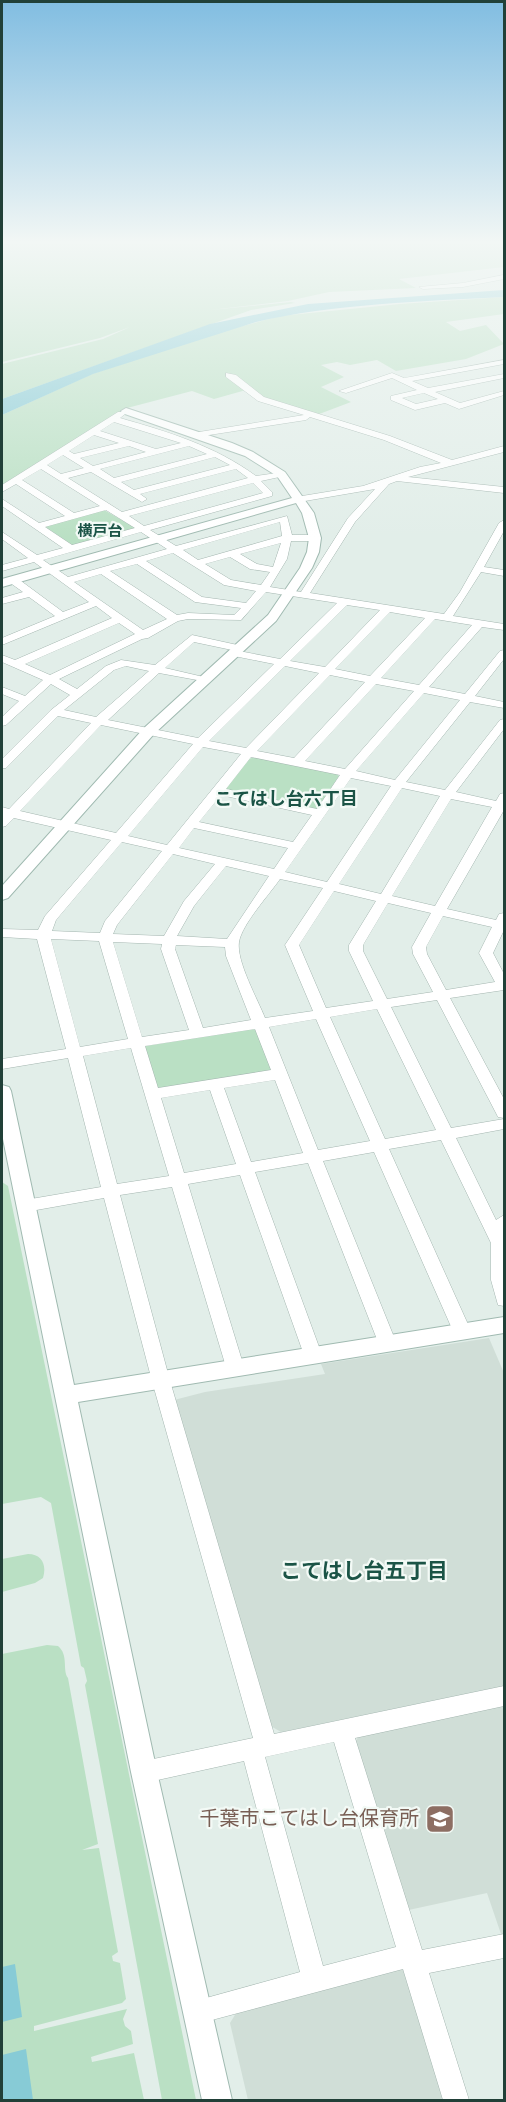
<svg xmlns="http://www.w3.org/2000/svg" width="506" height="2102" viewBox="0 0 506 2102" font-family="'Sofia Sans Condensed','Noto Sans JP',sans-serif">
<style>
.built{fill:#d0ded7}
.green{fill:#bae0c4}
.water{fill:#87cbd6}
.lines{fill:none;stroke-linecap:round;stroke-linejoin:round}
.street-casing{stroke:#a4b6b0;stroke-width:1}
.secondary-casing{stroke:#a0bab1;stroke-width:2}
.street{fill:#fff;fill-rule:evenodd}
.secondary{fill:#fff;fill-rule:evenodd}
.labels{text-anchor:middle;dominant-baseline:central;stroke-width:4.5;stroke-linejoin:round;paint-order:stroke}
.far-neighbourhood-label{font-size:15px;font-weight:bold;fill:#1b5446;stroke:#f3faf6}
.neighbourhood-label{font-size:18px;font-weight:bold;fill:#1b5446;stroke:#f3faf6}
.near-education-label{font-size:20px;fill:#785e54;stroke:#f3faf6;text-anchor:end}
.near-neighbourhood-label{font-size:21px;font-weight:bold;fill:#1b5446;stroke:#f3faf6}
</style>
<rect width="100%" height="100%" fill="#e2eee9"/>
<path class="built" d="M489,1338L504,1373V1686L281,1732L269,1725L174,1400L205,1392L325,1374L321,1364Z
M504,1706V1937H502L487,1893L404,1911L353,1746L358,1737Z
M398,1967L409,1974L447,2100H248L230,2023L238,2010Z"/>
<path class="green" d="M2,244H504V267L399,279L416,288L329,292L288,301L210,310L291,302L295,303L251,310L2,399V364L103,339L130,327L100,338L2,362Z
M504,297V314L446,322L460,331L486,325L504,344L466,359L396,371L377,360L350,365L337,362L321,365L344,377L321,387L351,402L314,416L270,402L246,390L214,399L192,391L127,408L2,488V415L92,374L216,333L280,316L400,304Z
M104,510L136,528L75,547L44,526Z
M256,757L336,774L339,776L317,809L312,810L223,789L248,759Z
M253,1029L258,1031L273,1070L161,1091L153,1088L142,1051L146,1046Z
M2,1182L8,1186L196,2100H162L85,1685L87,1681L84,1668L81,1666L51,1503L41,1497L2,1504Z
M28,1554C42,1554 47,1565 43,1578L35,1583L2,1592V1559Z
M47,1645L58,1646C69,1655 62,1670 68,1678L98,1844L82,1850L99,1848L118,1952L112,1956L113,1961L120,1963L126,1999L122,2003L34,2026V2031L127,2009L123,2019L125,2026L131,2031L133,2044L91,2057L92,2062L134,2053L144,2100H2V1654Z"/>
<path class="water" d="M504,290V297C426,301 332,304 256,322L93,374L2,415V399L210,324L308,304Z
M15,1964L22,2017L2,2022V1967Z
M26,2049L33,2100H2V2055Z"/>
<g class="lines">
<g class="street-casing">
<path id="street" d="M504,275V279L463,287L423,289L419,287L463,283Z
M504,360V364L412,381L428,388L504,374V378L435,392L460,403L504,391V395L459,409L445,403L415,410L391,400V396L417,390L392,378L346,393L339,391L392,373L404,378ZM424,393L438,399L416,404L402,398Z
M226,373L236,375L264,397L390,436L452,460L504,446V452L408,477L504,487V493L397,481L389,484L355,522L310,593L444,614L460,592L499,523L504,520V531L484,567L504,570V576L481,572L453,616L504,624V630L482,627L429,687L465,694L500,651L504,650V659L475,696L504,702V708L470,702L406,782L445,790L500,720L504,719V729L456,792L496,801L500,794L504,793V810L447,909L496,920L499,914L504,913V930L493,953L504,974V990L450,998L504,1099V1118L498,1117L496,1113L437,1000L391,1007L451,1128L504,1119V1129L456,1138L496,1220L504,1215V1306L498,1305L491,1280V1243L441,1140L389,1149L471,1331L468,1336L462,1338L456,1336L453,1331L374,1152L323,1161L396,1342L393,1347L387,1349L381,1347L378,1342L308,1163L255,1172L322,1355L319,1360L313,1362L307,1360L304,1355L240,1175L188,1184L244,1367L241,1372L235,1374L229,1372L226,1367L172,1187L120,1195L170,1381L274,1734L504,1686V1706L355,1738L422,1950L504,1934V1958L429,1973L469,2100H443L403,1969L197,2024L188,2021L185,2012L188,2003L300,1972L244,1761L144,1783L136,1780L133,1772L136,1764L144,1761L253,1738L152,1381L104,1198L25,1212L19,1210L17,1206L19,1202L25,1200L101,1187L68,1058L2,1069V1059L66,1049L37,939L2,937V929L38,930L45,916L111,840L14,818L6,826L2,827V807L9,809L91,723L58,716L6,768H2V759L51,710L70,695L51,684L6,725L2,726V717L19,701L2,694V687L25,696L43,680L2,662V655L15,660L112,618L96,606L2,645V638L55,616L29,597L2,604V598L23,592L9,582V578H17L63,612L89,602L34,562L2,571V565L28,558L2,539V532L37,555L63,548L2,506V499L39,523L65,516L16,484L2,492V485L118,412H124L125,414L120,418C169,432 215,446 256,476L284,472V476L261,481L272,492V496L150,530L176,546L287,516L292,535H315L320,538L315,541H291L287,559L270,587L301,592L348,518L375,489L299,502L294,499L296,497L363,486L420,467L441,463L384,440L310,417L306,420L196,437V433L199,432L304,415L258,401L226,377ZM114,422L181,443L156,449L100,431ZM94,435L119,443L74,454L69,451ZM129,446L146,452L93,466L80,458ZM189,446L207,454L114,478L100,469ZM63,455L84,468L61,474L47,465ZM215,457L230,465L134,490L121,482ZM41,469L100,506L74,513L22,480ZM236,469L248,478L122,512L68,478L91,472L142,502L147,499L140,494ZM253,483L263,493L144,526L129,516ZM106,510L135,528L72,545L45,527ZM280,522L282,536L198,560L183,550ZM141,532L167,549L68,577L43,560ZM281,543L273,567L257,564L240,554ZM173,553L224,585L256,591L246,603L202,597L146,561ZM230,557L250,569L270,572L261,585L231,580L205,564ZM137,564L195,602L241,608L234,615L188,613L177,615L110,571ZM101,574L167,619L143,630L74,582ZM266,592L337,603L280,659L239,651L243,648L242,646L192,635L155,665L121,660L106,666L77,689L59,679L142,639L148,638L178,621L188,619L241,620ZM347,605L380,610L325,667L290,661ZM390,612L425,618L370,676L335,669ZM435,619L472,625L419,685L381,678ZM119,623L135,634L50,675L25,664ZM194,642L232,650L228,653L229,655L274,664L198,738L108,720L159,673L208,682V678L165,668ZM126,666L149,671L96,717L64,710L114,670ZM285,666L319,673L246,748L209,741ZM330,675L365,682L294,758L257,751ZM376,684L414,691L345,769L305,761ZM424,693L460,700L395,780L356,771ZM101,725L193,744L116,833L20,811ZM203,747L241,754L167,845L128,836ZM251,757L340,775L317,809L226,789ZM351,778L391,786L327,882L285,872ZM402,788L440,796L381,894L339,884ZM221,795L312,815L293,842L199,822ZM451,799L492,807L435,906L392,896ZM194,828L288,848L274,869L179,848ZM122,842L162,851L105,921L100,933L52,931L56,920ZM173,854L215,864L184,901L164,936L113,934L117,925ZM226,866L269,876L227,939L177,936L194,906ZM280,879L323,888L285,945L313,1011L265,1018C258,1000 236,961 239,942C242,924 269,895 280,879ZM334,891L376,901L349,945V951L373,1001L326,1008L299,945ZM388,903L431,913L412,947L413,954L433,992L387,999L363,951V945ZM443,916L492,927L479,953L495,982L446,990L427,954L426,947ZM51,939L99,941L128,1039L80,1047ZM113,942L162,944L161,949L189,1030L142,1037ZM176,945L225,947L226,956L251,1020L203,1028L175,949ZM377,1009L436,1130L385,1139L330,1017ZM316,1019L370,1141L318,1150L269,1027ZM255,1029L271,1070L158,1088L145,1046ZM131,1048L169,1176L117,1184L83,1056ZM275,1080L303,1153L251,1162L224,1088ZM210,1090L236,1164L184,1173L161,1098ZM334,1742L396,1947L323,1966L265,1757Z"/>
</g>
<g class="secondary-casing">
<path id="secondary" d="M126,408L232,443L253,452L285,472L314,513L321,538L319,552L312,568L276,621L154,734L8,898L2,900V886L144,728L268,615L300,568L307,552L309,538L302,513L296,503L2,587V579L292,498L277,476L245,456L122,413L121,411Z
M2,1085L9,1087L11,1091L74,1385L504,1317V1333L78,1402L157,1772L232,2100H202L131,1772L2,1134Z"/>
</g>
<use href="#street" class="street"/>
<use href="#secondary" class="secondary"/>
</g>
<linearGradient id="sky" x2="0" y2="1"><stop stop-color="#81bde1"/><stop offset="0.45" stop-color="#f2f7f5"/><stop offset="1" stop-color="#f2f7f5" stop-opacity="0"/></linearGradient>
<rect width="506" height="538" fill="url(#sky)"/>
<defs>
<g id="school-square" transform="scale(1.5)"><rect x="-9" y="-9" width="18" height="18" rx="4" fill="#8d6e63" stroke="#f3faf6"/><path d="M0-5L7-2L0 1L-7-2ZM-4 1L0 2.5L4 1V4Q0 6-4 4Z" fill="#fff"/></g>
</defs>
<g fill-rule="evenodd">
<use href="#school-square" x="440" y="1819"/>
</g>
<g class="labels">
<g class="far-neighbourhood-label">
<text x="100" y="531">横戸台</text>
</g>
<g class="neighbourhood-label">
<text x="286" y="799">こてはし台六丁目</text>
</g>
<g class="near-education-label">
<text x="419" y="1819">千葉市こてはし台保育所</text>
</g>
<g class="near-neighbourhood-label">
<text x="364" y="1571">こてはし台五丁目</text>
</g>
</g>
<rect width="506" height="2102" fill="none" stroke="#214038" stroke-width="6"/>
</svg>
